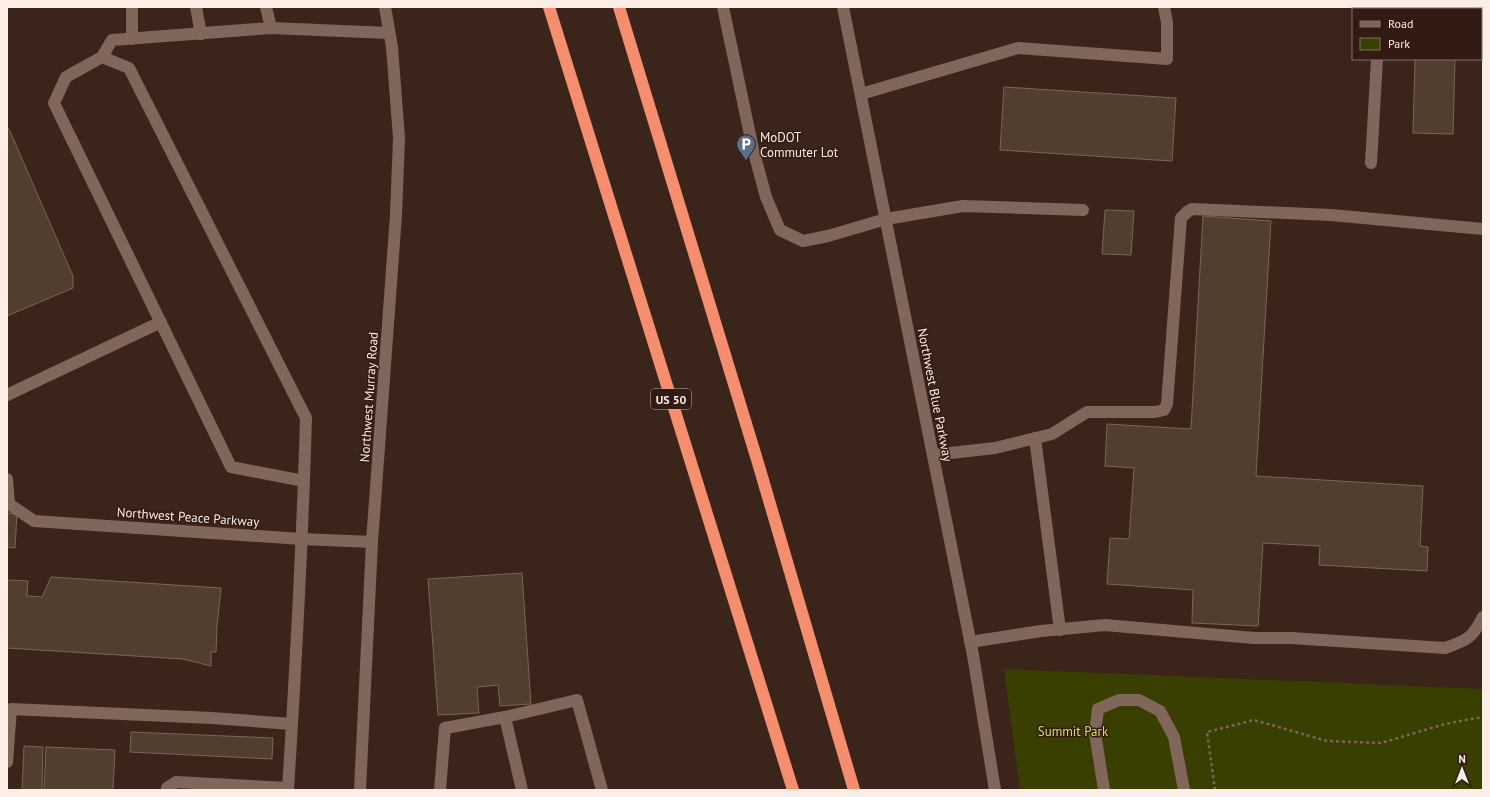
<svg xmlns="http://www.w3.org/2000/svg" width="1490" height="797" viewBox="0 0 1490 797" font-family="'PT Sans',sans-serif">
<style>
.green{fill:#393f01}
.building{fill:#523e2e;stroke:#7b6553}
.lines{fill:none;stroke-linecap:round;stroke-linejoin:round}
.path{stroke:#79655c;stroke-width:2.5;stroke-dasharray:3 3;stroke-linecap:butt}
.lane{stroke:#81665b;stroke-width:12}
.street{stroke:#81665b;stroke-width:12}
.secondary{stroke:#81665b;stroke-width:12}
.highway{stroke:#f58d6f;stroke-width:12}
.labels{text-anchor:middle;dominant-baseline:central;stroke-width:3;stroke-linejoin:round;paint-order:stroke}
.shield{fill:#311b12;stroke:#c0aea7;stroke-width:1}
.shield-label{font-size:12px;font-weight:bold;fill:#fdede7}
.poi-label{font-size:13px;fill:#fdede7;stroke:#311b12;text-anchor:start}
.street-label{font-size:13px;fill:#fdede7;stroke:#311b12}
.park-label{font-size:13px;fill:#d2e265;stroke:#311b12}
</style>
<rect width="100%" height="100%" fill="#3b251b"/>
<path class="green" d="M1004,669L1483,689V790H1020Z"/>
<path class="building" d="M1417,7H1457V9H1417Z
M1415,59H1455L1453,134L1413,133Z
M1004,87L1176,98L1172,161L1000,150Z
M7,129H9L73,276V288L7,316Z
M1105,210L1134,211L1131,255L1102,254Z
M1203,216L1271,221L1256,476L1423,486L1420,546L1428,547L1427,571L1319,565L1320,546L1263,543L1258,626L1192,623L1193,590L1107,584L1110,538L1129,539L1134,468L1105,466L1107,424L1191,429Z
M7,513L17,514L15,548L7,547Z
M522,573L531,704L500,706L498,685L477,687L479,713L438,715L428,579Z
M51,577L221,588L217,626L216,652H211V666L183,659L7,648V580L28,581L27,596L42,597Z
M131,732L273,738L272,759L130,752Z
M24,746L43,747L42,790H22Z
M46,747L115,750L113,790H44Z"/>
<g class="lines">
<path class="path" d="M1215,790L1207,732L1254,720L1327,741L1381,743L1445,724L1476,718H1483"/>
<path class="lane" d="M196,7L201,34
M266,7L271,28
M723,7L753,149L766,197L780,230L803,241L828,236L886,219L963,206L1083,210
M1379,9L1380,7
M132,39V7
M102,57L112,40L271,28L389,33
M861,94L1018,48L1167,59V22L1164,7
M1371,163L1377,59
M7,395L161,322
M1035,438L1060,630
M933,455L995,448L1052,434L1087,412H1155L1164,410L1167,404L1181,218L1187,212L1192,209L1331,215L1483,229
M7,479L9,504
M970,642L1041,631L1105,625L1254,638H1291L1445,648C1468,640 1472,638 1483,617
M505,717L522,790
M292,724C298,622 303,520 306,418L129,68L102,57L66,77L54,103L231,467L304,481
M7,762L11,709L212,718L292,724L288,790
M167,790V788L176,782L288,788
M440,790L445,728L505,717L577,700L602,790
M1104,790L1095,733L1098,709L1119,700H1139L1160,711L1174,737L1184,790"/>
<path class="street" d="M9,504L34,521L302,539L372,542"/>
<path class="secondary" d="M843,7L973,655L995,790
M360,790L372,542L396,215L399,138L392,47L385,7"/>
<path class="highway" d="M549,7L793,790
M619,7L758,463L854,790"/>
</g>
<defs>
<g id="parking-pin" transform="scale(1)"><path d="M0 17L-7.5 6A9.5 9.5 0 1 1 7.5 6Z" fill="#5c6f8a" stroke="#311b12"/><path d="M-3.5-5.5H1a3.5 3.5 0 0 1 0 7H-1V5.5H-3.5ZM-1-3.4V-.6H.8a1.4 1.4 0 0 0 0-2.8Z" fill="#fff"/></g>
</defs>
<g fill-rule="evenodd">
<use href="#parking-pin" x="746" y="144"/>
</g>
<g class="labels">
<rect class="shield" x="651" y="389" width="40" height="20" rx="3"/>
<g class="shield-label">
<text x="671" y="399">US 50</text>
</g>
<g class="poi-label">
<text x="760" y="137">MoDOT<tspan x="760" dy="15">Commuter Lot</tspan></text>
</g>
<g class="street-label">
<text transform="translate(935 395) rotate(79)">Northwest Blue Parkway</text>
<text transform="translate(369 397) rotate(-86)">Northwest Murray Road</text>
<text transform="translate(188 517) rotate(4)">Northwest Peace Parkway</text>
</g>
<g class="park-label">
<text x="1073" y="731">Summit Park</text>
</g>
</g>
<rect width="1490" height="797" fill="none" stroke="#fdede7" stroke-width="16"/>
<rect x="1352" y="8" width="130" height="52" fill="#311b12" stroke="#836f67"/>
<rect x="1360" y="21" width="20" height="6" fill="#81665b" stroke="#836f67"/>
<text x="1388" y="28" font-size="12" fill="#fdede7">Road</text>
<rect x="1360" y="38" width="20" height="12" fill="#393f01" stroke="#836f67"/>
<text x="1388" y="48" font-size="12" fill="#fdede7">Park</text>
<g transform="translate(1462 769)" stroke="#311b12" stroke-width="3" paint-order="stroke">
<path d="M0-3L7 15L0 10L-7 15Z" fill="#fdede7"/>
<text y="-6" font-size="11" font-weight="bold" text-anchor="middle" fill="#fdede7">N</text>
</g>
</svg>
